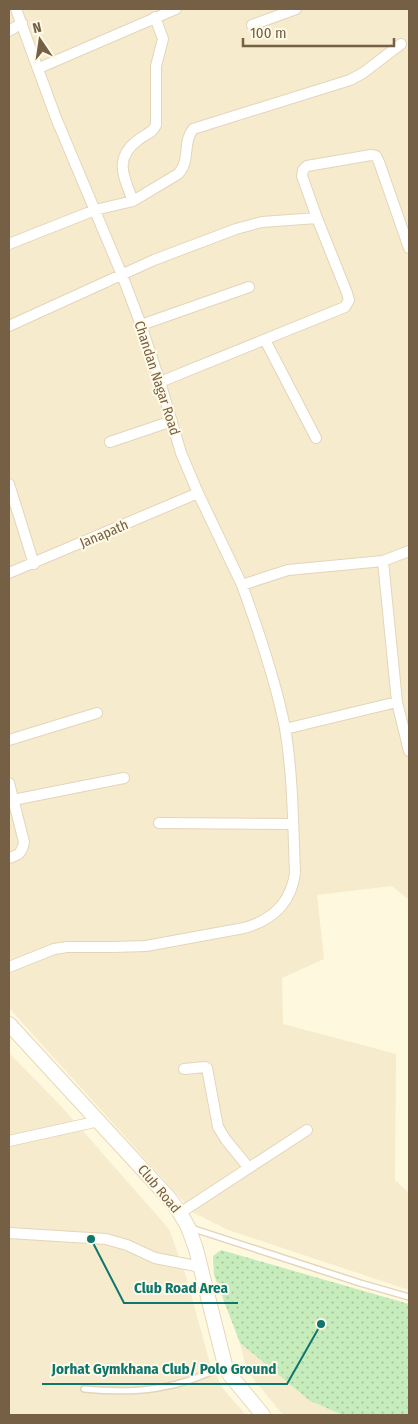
<svg xmlns="http://www.w3.org/2000/svg" width="418" height="1424" viewBox="0 0 418 1424" font-family="'Fira Sans Condensed',sans-serif">
<style>
.residential{fill:#f6ebcc}
.grass{fill:url(#grass-dots)}
.lines{fill:none;stroke-linecap:round;stroke-linejoin:round}
.lane-casing{stroke:#e3d5ba;stroke-width:8}
.street-casing{stroke:#e3d5ba;stroke-width:12}
.secondary-casing{stroke:#e8d7b7;stroke-width:16}
.lane{stroke:#fff;stroke-width:5}
.street{stroke:#fff;stroke-width:10}
.secondary{stroke:#fff;stroke-width:14}
.labels{text-anchor:middle;dominant-baseline:central;stroke-width:4;stroke-linejoin:round;paint-order:stroke}
.street-label{font-size:14px;fill:#766045;stroke:#fffae7}
.leader{fill:none;stroke:#0f766e;stroke-width:2}
.callout-dot{fill:#0f766e;stroke:#fffae7;stroke-width:2}
.callout-label{font-size:15px;text-anchor:middle;font-weight:bold;fill:#0f766e;stroke:#fffae7;stroke-width:4;stroke-linejoin:round;paint-order:stroke}
</style>
<defs>
<pattern id="grass-dots" width="8" height="8" patternUnits="userSpaceOnUse" patternTransform="scale(1.25)"><rect width="8" height="8" fill="#c7ecbc"/><path d="M2 2h.1M6 6h.1" fill="none" stroke="#a6c39b" stroke-width="1.8" stroke-linecap="round"/></pattern>
</defs>
<rect width="100%" height="100%" fill="#fef8df"/>
<path class="residential" d="M9,9H409V900L392,886L317,895L324,959L282,978L283,1024L396,1054L395,1180L409,1193V1290L228,1230L194,1213L9,1008Z
M9,1053L60,1105L169,1229L186,1276L210,1364L224,1390L246,1415H9Z
M240,1343L310,1401L343,1415H283L247,1371Z"/>
<path class="grass" d="M221,1250L409,1304V1415H343L310,1401L240,1343L214,1275L213,1256Z"/>
<g class="lines">
<g class="lane-casing">
<path id="lane" d="M191,1228L360,1283L409,1297
M84,1389C135,1394 179,1390 225,1365"/>
</g>
<g class="street-casing">
<path id="street" d="M16,9L56,118L122,275L141,325L160,382L181,453L198,493L242,585L288,570L383,561L409,551
M252,25L296,9
M9,31L22,23
M39,68L176,9
M133,201C124,177 113,159 138,140C145,134 152,134 156,125V66L163,39L155,17
M317,218L302,176L303,170L307,166L371,155L376,156L379,162L409,248
M9,244L95,210L133,201L178,174C191,161 182,143 193,129L350,80L363,73L401,44
M141,325L249,287
M9,326L154,260L236,229L262,222L317,218L347,293L349,300L345,307L160,382
M265,340L316,438
M110,442L172,421
M9,484L34,564
M383,561L397,702L409,751
M9,573L198,493
M285,729L397,702
M9,740L97,713
M9,783L24,842C22,853 19,855 9,858
M13,800L124,778
M159,823L293,824
M9,967L54,949L67,947H114L146,946L244,928C273,920 291,903 295,873C293,825 293,775 285,728C276,682 258,629 242,585
M184,1069L205,1067L207,1068L218,1127L226,1140L249,1168
M9,1141L99,1121
M180,1213L307,1130
M9,1233L106,1239L127,1245L155,1258L201,1267"/>
</g>
<g class="secondary-casing">
<path id="secondary" d="M9,1024L169,1198L180,1213L188,1227L196,1249L225,1365L230,1375L263,1415"/>
</g>
<use href="#lane" class="lane"/>
<use href="#street" class="street"/>
<use href="#secondary" class="secondary"/>
</g>
<g class="labels">
<g class="street-label">
<text transform="translate(157 378) rotate(72)">Chandan Nagar Road</text>
<text transform="translate(104 534) rotate(-23)">Janapath</text>
<text transform="translate(159 1189) rotate(50)">Club Road</text>
</g>
</g>
<path class="leader" d="M91 1239L124 1303H238M321 1324L287 1384H42"/>
<g class="callout-dot">
<circle cx="91" cy="1239" r="5"/>
<circle cx="321" cy="1324" r="5"/>
</g>
<g class="callout-label">
<text x="181" y="1293">Club Road Area</text>
<text x="164" y="1374">Jorhat Gymkhana Club/ Polo Ground</text>
</g>
<rect width="418" height="1424" fill="none" stroke="#766045" stroke-width="20"/>
<g transform="translate(40 40) rotate(347)" stroke="#fffae7" stroke-width="4" paint-order="stroke">
<path d="M0-4L9 19L0 12L-9 19Z" fill="#766045"/>
<text y="-8" font-size="14" font-weight="bold" text-anchor="middle" fill="#766045">N</text>
</g>
<path d="M243 38v8h151v-8" fill="none" stroke="#766045" stroke-width="2.5"/>
<text x="250" y="38" font-size="15" fill="#766045" stroke="#fffae7" stroke-width="4" paint-order="stroke">100 m</text>
</svg>
